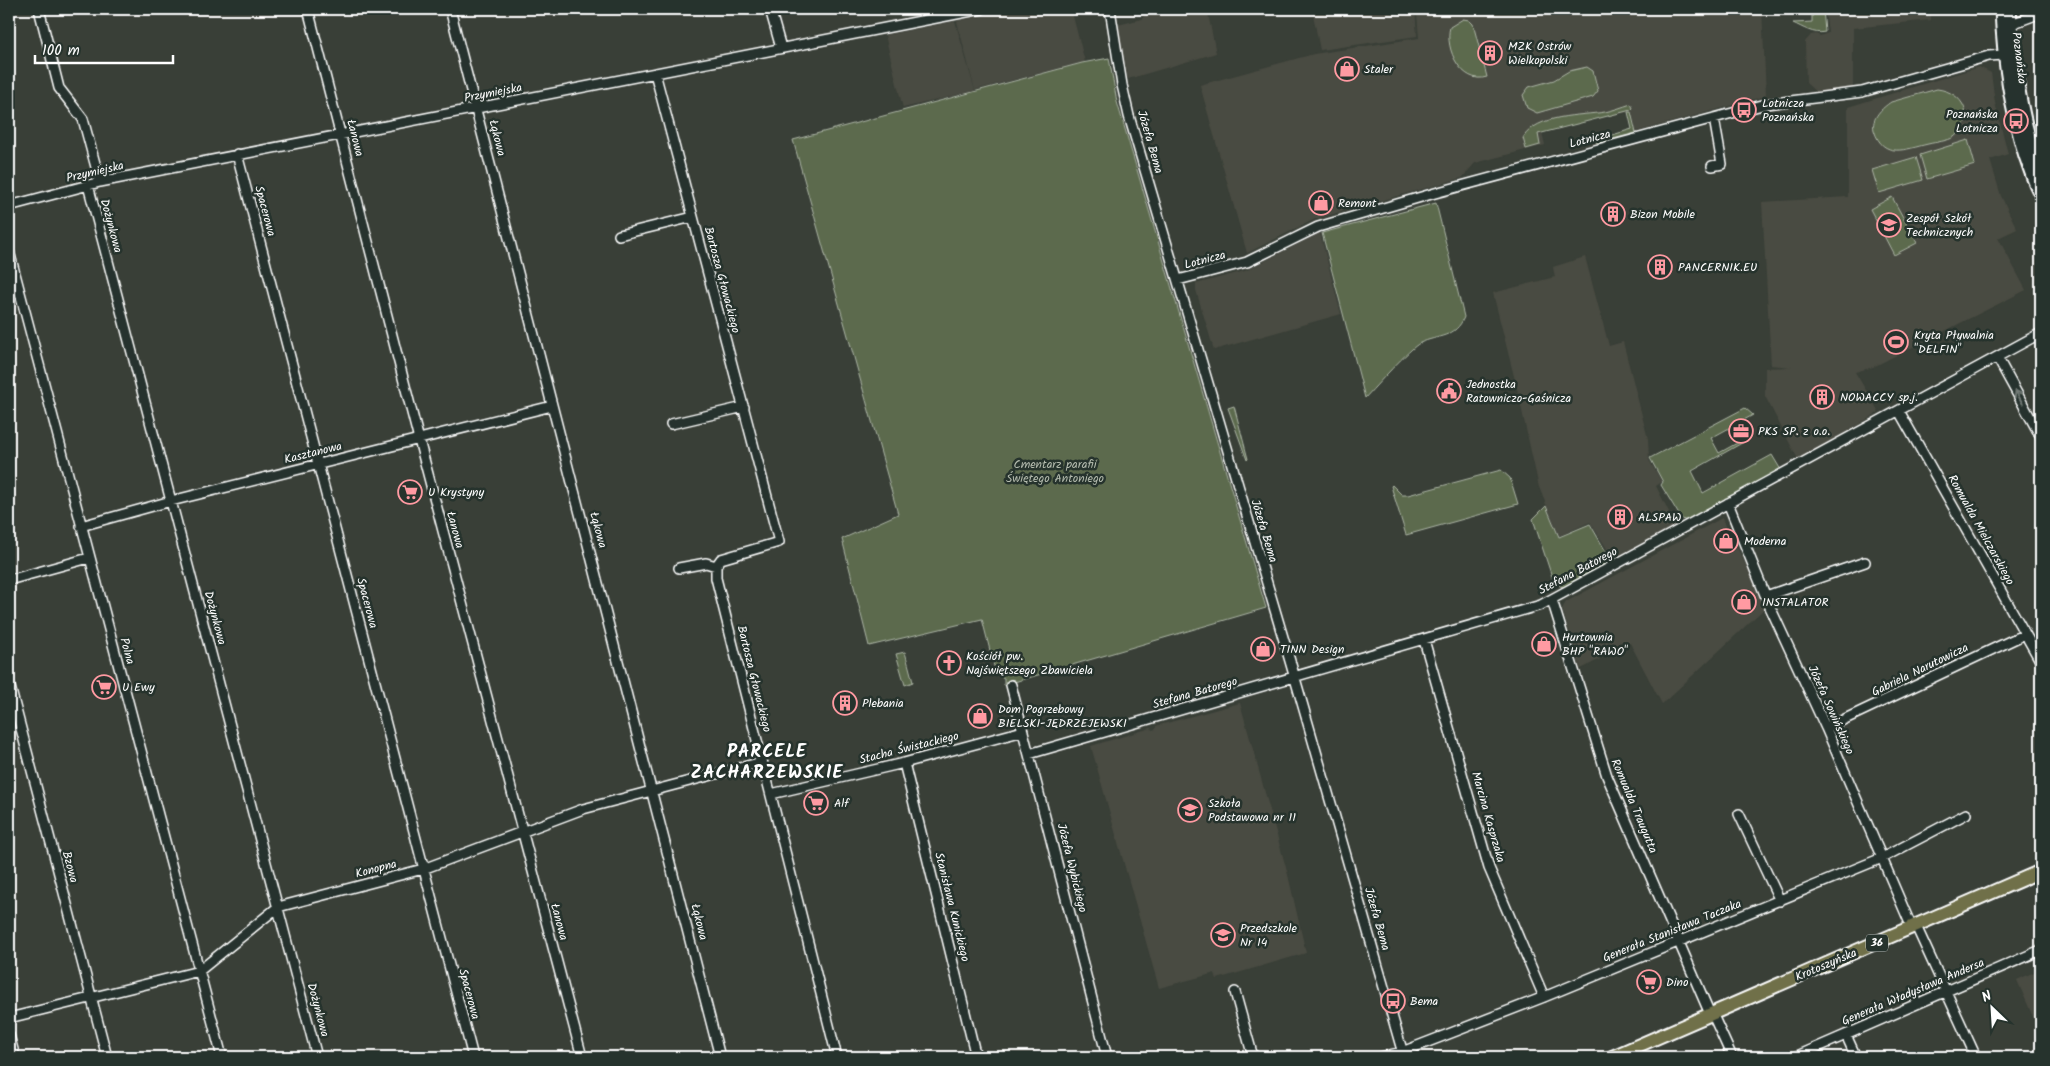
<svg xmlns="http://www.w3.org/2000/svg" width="2050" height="1066" viewBox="0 0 2050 1066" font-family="Kalam,sans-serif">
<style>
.built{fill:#4a4b42}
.green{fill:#5b6b4e;stroke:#adb5a6}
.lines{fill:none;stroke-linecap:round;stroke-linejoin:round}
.street-casing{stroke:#fff;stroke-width:12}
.secondary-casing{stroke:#fff;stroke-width:15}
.primary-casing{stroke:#fff;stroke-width:16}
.street{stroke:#26332d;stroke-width:9}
.secondary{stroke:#26332d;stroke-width:11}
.primary{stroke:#70704a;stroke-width:12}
.oneway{stroke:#727a76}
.labels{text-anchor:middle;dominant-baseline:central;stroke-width:5;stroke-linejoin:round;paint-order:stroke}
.shield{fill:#26332d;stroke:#bec2c0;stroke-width:1}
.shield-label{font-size:11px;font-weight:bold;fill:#fff}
.poi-label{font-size:12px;fill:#fff;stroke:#26332d;text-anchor:start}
.street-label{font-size:12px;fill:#fff;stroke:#26332d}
.park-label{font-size:12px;fill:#b5bcaf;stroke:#26332d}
.district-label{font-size:18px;font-weight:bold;letter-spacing:1px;fill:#fff;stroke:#26332d}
</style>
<rect width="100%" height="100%" fill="#393f37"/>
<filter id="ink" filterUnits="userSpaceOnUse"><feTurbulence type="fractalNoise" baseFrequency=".02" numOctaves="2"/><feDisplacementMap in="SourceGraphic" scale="10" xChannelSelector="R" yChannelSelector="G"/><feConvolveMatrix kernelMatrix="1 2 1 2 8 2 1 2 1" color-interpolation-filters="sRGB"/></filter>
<g filter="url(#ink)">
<path class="built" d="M1016,9H1071L1085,62L975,90L957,21Z
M1149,9H1207L1216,53L1128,79L1118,25L1142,19Z
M1312,9H1415L1417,36L1320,50Z
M1425,9H1762L1766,96L1636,132L1631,111L1542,133L1545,145L1475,163L1462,178L1315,219L1247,253L1200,85L1314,54L1419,38L1417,12Z
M1825,9H1931V20L1853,28V89L1816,92L1806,83L1805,42L1811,35L1816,34L1820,36L1828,33Z
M955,21L975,91L903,108L885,35Z
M1979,67L1991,73L1995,103L2008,154L1990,160L2001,196L2017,229L1998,238L2026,290L1873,367L1855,372L1879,412L1799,461L1765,396V368L1791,367L1771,365L1762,202L1848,197V107Z
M1320,233L1341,314L1214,350L1196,290V284L1245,271Z
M1585,257L1609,346L1623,342L1648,439L1649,460L1662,482L1656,486L1676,526L1614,560L1590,522L1559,536L1539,487L1516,384L1493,293L1555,277L1553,267Z
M1722,518L1767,606L1662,704L1630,643L1581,669L1562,609L1566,602Z
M1240,703L1288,875L1306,953L1217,979L1215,973L1159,988L1091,746L1151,728L1152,730L1156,729V726Z
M2041,969V1035L2017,980Z"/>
<path class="green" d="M1812,9H1823L1825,32C1814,35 1802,27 1793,23L1812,22Z
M1463,19L1469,20L1473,24L1487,77C1462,85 1444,49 1450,27Z
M1109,58L1117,102L1266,608L1004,685V678L996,674L982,619L869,646L842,539L898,514L793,140L1082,63Z
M1587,67L1593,71L1598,91L1593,97L1537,113L1527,108L1523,95L1529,87L1554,80L1569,71Z
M1937,89C1964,92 1977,119 1954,137C1948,141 1936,142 1928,144C1906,149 1883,160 1874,130C1871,118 1882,108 1891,102Z
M1631,104L1633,108L1631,110L1538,134L1540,145L1526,149L1523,138C1537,114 1580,116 1605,112C1614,110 1622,107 1631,104Z
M1628,112H1631L1636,133L1597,143L1596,140L1632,129Z
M1968,140L1975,165L1927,179L1920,155Z
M1916,157L1923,180L1879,193L1872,170Z
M1892,197L1917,243L1894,255L1870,209Z
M1436,203L1464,317C1456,338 1438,335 1420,343C1410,348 1374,388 1365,398L1322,233Z
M1234,406L1248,459L1247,460L1228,408Z
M1745,408L1753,415L1711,438L1719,453L1748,437L1749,439L1692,471L1703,493L1772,455L1781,470L1686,521L1681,518L1661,485L1663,482L1650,458Z
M1501,470L1510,478L1518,504L1406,535L1391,486L1392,485L1402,495H1408Z
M1546,506L1559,537L1590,524L1612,562L1565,588L1554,583L1533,519Z
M905,652L913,682L905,685L896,654Z"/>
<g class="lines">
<g class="street-casing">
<path id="street" d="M39,9L59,88L83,119L100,182
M308,9L419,440L582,1057
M450,9L720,1057
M770,9L781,48
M1110,9L1122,85L1129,116L1290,661L1404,1057
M2006,26L2041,13
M655,73L779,542L721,559L716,566V578L837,1057
M237,154L473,1057
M1712,166L1722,164L1714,118
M88,185L317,1057
M9,206L100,182L982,9
M619,235L693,217
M9,251L222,1057
M1178,280L1247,262L1318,227L1435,193L1766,104L1862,92L1989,56L2004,55L2008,58
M1997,357L2041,437
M1899,411L2041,662
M671,424L744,407
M1728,503L1770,607L1826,728L1912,928
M81,526L171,501L552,406
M679,568L706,563L716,566
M9,580L89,558
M1766,596L1865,562
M1552,600L1607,776L1710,1014
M1424,640L1489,868L1544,997
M9,683L107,1057
M1011,685L1107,1057
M1826,728L2025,634
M1029,754L1541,605L2041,333
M904,763L976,1057
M771,794L904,763L1023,731
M1739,814L1780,901
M1916,926L1976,1057
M1235,992L1253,1057
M1712,1013L1732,1057
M9,1018L199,971L278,907L423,869L583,809L762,762
M9,1035L15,1057
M1846,1035L1856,1057
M1381,1057L1402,1052L1544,997L1882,858L1966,814
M1795,1057L2041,950"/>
</g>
<g class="secondary-casing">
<path id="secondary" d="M2001,9C2003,59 2010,108 2025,156C2030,169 2033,183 2041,195
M2010,9C2013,66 2022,122 2041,176"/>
</g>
<g class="primary-casing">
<path id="primary" d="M1612,1057L2041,871"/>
</g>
<use href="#street" class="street"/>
<use href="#secondary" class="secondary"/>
<use href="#primary" class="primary"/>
</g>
<defs><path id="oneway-shaft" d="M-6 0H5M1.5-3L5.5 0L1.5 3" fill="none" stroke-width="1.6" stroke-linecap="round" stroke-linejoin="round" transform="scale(1.25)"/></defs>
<use class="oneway" href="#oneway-shaft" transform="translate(2019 397) rotate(-119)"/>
</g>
<defs>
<g id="building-ring" transform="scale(1.25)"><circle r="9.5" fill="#26332d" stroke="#ff9aa2" stroke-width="1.5"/><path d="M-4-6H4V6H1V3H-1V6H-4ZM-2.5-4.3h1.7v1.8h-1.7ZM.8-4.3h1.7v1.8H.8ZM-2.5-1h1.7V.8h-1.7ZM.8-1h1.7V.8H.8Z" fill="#ff9aa2"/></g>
<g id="shop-ring" transform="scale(1.25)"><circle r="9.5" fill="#26332d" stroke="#ff9aa2" stroke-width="1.5"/><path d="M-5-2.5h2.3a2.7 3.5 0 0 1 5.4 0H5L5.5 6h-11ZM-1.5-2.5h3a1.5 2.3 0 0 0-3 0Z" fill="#ff9aa2"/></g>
<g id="bus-ring" transform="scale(1.25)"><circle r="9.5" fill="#26332d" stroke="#ff9aa2" stroke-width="1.5"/><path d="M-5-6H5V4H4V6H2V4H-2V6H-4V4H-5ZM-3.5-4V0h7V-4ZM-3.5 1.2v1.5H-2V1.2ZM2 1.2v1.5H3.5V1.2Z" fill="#ff9aa2"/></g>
<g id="school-ring" transform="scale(1.25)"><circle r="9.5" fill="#26332d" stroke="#ff9aa2" stroke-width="1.5"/><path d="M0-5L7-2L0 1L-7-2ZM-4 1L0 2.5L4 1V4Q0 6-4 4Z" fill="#ff9aa2"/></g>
<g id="stadium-ring" transform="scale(1.25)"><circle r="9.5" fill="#26332d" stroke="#ff9aa2" stroke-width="1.5"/><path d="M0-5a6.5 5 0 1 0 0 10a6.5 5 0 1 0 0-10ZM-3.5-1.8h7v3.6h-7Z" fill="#ff9aa2"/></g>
<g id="civic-ring" transform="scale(1.25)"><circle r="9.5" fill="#26332d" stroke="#ff9aa2" stroke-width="1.5"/><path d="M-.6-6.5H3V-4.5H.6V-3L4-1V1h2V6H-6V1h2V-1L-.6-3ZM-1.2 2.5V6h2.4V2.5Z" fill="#ff9aa2"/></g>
<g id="office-ring" transform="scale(1.25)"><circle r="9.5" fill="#26332d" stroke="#ff9aa2" stroke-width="1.5"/><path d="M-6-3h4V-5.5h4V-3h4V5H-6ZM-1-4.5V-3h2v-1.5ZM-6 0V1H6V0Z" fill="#ff9aa2"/></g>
<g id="supermarket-ring" transform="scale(1.25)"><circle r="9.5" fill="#26332d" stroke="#ff9aa2" stroke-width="1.5"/><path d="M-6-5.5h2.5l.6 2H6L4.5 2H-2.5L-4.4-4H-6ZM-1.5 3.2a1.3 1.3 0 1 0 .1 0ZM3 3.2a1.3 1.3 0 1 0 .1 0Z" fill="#ff9aa2"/></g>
<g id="church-ring" transform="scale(1.25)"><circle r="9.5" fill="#26332d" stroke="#ff9aa2" stroke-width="1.5"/><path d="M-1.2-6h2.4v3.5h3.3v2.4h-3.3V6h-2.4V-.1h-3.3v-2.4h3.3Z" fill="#ff9aa2"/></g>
</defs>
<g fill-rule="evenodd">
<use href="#building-ring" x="1490" y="53"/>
<use href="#shop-ring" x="1347" y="69"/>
<use href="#bus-ring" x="1744" y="110"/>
<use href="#bus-ring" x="2016" y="121"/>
<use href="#shop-ring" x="1321" y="203"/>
<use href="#building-ring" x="1613" y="214"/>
<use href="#school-ring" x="1889" y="225"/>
<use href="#building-ring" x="1660" y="267"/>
<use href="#stadium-ring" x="1896" y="342"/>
<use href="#civic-ring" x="1449" y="391"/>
<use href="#building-ring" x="1822" y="397"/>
<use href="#office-ring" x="1741" y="431"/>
<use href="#supermarket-ring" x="410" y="492"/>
<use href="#building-ring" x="1620" y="517"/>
<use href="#shop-ring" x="1726" y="541"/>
<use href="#shop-ring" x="1744" y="602"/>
<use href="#shop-ring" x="1544" y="644"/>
<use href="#shop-ring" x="1263" y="649"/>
<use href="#church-ring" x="949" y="663"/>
<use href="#supermarket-ring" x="104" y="687"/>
<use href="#building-ring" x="845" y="703"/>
<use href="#shop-ring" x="980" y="716"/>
<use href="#supermarket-ring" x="816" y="803"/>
<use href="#school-ring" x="1190" y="810"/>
<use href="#school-ring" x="1223" y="935"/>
<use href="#supermarket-ring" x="1649" y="982"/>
<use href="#bus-ring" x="1393" y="1001"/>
</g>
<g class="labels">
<rect class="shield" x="1866" y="934.5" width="22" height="17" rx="4"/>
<g class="shield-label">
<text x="1877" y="943">36</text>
</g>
<g class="poi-label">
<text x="1508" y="46">MZK Ostrów<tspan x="1508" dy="14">Wielkopolski</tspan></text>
<text x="1364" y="69">Staler</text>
<text x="1762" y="103">Lotnicza<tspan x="1762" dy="14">Poznańska</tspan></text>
<text x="1998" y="114" text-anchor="end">Poznańska<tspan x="1998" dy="14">Lotnicza</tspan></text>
<text x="1338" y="203">Remont</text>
<text x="1630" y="214">Bizon Mobile</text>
<text x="1906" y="218">Zespół Szkół<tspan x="1906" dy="14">Technicznych</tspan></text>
<text x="1678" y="267">PANCERNIK.EU</text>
<text x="1914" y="335">Kryta Pływalnia<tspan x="1914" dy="14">"DELFIN"</tspan></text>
<text x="1466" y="384">Jednostka<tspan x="1466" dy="14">Ratowniczo-Gaśnicza</tspan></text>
<text x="1840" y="397">NOWACCY sp.j.</text>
<text x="1758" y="431">PKS SP. z o.o.</text>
<text x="428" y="492">U Krystyny</text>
<text x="1638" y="517">ALSPAW</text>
<text x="1744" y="541">Moderna</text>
<text x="1762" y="602">INSTALATOR</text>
<text x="1562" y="637">Hurtownia<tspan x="1562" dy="14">BHP "RAWO"</tspan></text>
<text x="1280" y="649">TINN Design</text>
<text x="966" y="656">Kościół pw.<tspan x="966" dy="14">Najświętszego Zbawiciela</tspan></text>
<text x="122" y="687">U Ewy</text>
<text x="862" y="703">Plebania</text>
<text x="998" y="709">Dom Pogrzebowy<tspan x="998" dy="14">BIELSKI-JĘDRZEJEWSKI</tspan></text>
<text x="834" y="803">Alf</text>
<text x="1208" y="803">Szkoła<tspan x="1208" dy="14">Podstawowa nr 11</tspan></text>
<text x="1240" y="928">Przedszkole<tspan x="1240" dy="14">Nr 14</tspan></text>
<text x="1666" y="982">Dino</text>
<text x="1410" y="1001">Bema</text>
</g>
<g class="street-label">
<text transform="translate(2019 58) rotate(83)">Poznańska</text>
<text transform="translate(493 93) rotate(-11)">Przymiejska</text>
<text transform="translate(355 138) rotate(76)">Łanowa</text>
<text transform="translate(497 138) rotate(76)">Łąkowa</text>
<text transform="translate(1590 139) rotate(-15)">Lotnicza</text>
<text transform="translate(1150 142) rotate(74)">Józefa Bema</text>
<text transform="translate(95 172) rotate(-13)">Przymiejska</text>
<text transform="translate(265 211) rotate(75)">Spacerowa</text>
<text transform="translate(111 226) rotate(75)">Dożynkowa</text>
<text transform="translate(1205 260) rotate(-15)">Lotnicza</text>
<text transform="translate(722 280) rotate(75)">Bartosza Głowackiego</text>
<text transform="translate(313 453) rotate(-14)">Kasztanowa</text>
<text transform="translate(455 530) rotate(75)">Łanowa</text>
<text transform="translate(598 530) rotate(75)">Łąkowa</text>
<text transform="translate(1981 530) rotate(61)">Romualda Mielczarskiego</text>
<text transform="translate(1264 531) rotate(73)">Józefa Bema</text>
<text transform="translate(1578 571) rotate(-28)">Stefana Batorego</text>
<text transform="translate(367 603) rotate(75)">Spacerowa</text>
<text transform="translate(215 618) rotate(75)">Dożynkowa</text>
<text transform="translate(127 651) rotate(75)">Polna</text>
<text transform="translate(1920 670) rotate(-26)">Gabriela Narutowicza</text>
<text transform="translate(754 679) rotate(76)">Bartosza Głowackiego</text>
<text transform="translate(1195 693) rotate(-16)">Stefana Batorego</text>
<text transform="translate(1831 710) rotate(66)">Józefa Sowińskiego</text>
<text transform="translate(909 748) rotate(-14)">Stacha Świstackiego</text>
<text transform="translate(1634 806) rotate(67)">Romualda Traugutta</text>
<text transform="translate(1488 817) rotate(74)">Marcina Kasprzaka</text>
<text transform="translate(70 867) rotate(75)">Bzowa</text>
<text transform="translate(1072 868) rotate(76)">Józefa Wybickiego</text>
<text transform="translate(376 869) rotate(-15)">Konopna</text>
<text transform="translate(952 907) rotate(76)">Stanisława Kunickiego</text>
<text transform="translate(1377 919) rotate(74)">Józefa Bema</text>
<text transform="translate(559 922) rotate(75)">Łanowa</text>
<text transform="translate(699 922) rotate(76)">Łąkowa</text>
<text transform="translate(1672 931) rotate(-22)">Generała Stanisława Taczaka</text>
<text transform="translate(1826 965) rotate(-23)">Krotoszyńska</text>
<text transform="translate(1913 992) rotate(-23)">Generała Władysława Andersa</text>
<text transform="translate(469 994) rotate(75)">Spacerowa</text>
<text transform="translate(318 1010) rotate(75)">Dożynkowa</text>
</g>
<g class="park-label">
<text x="1055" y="464">Cmentarz parafii<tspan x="1055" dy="14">Świętego Antoniego</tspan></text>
</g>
<g class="district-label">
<text x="767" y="752">PARCELE<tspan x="767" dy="21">ZACHARZEWSKIE</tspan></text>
</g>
</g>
<rect width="2050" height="1066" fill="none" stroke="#26332d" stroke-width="30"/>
<rect x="15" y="15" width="2020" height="1036" fill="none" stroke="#fff" stroke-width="2" filter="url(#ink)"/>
<g transform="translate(1992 1008) rotate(335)" stroke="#26332d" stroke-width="4" paint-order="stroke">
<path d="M0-4L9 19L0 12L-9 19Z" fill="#ffffff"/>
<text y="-8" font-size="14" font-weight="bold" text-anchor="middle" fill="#ffffff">N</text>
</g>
<path d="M35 55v8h138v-8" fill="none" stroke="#ffffff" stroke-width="2.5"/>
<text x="42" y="55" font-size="15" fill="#ffffff" stroke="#26332d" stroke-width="4" paint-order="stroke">100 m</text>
</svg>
